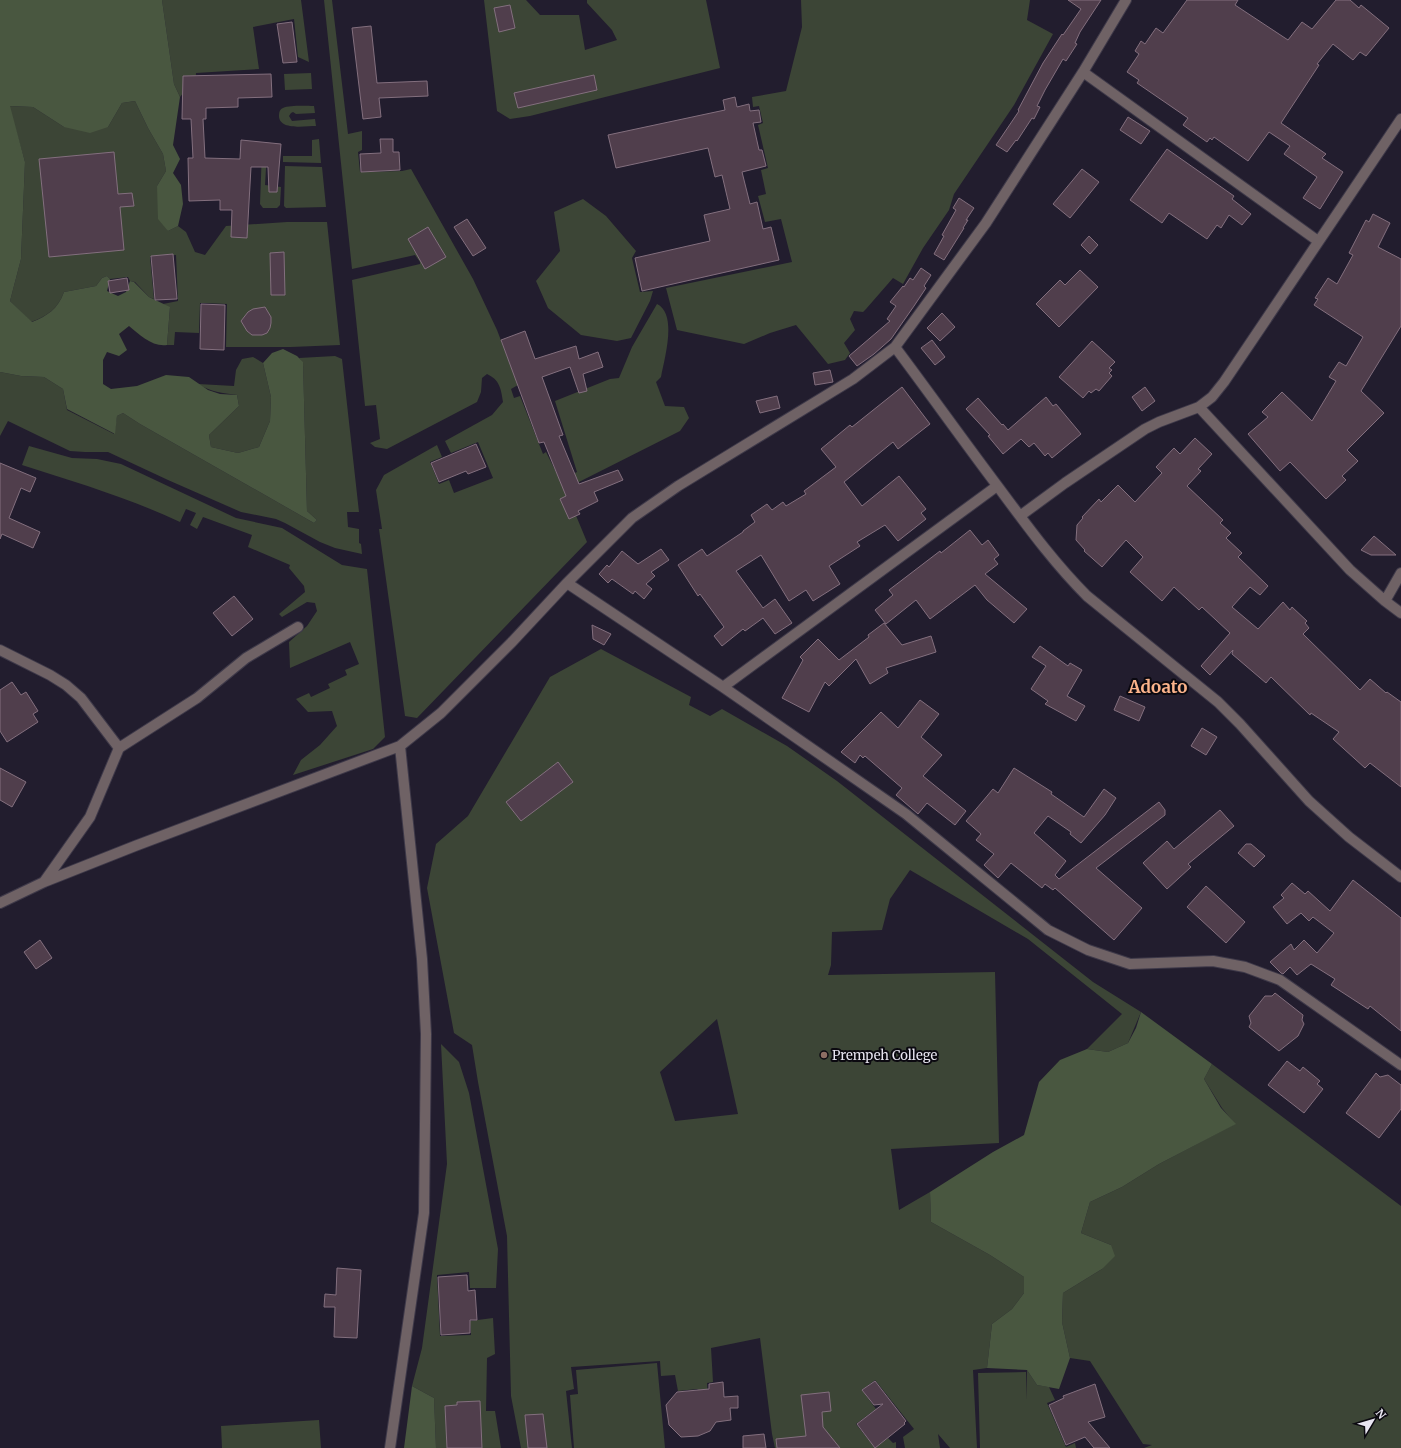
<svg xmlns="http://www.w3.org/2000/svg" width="1401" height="1448" viewBox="0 0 1401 1448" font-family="Merriweather,serif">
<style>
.green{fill:#3c4536;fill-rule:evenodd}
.forest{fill:#495740}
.building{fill:#503e4c;stroke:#836f7e}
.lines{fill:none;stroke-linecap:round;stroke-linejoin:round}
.street-casing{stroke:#3e3949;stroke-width:12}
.street{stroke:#6f6265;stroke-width:10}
.education-dot{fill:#8d6e63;stroke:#0b0910;stroke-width:1.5}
.labels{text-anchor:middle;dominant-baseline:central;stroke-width:4;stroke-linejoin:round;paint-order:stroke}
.poi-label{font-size:13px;fill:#e9e6f2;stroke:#0b0910;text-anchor:start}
.district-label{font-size:17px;font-weight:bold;fill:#fbb38b;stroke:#0b0910}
</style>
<rect width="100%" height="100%" fill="#221d2e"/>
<path class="green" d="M162,0H301L309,62L298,57L294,19L253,27L259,69L196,73L195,91L184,92L180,97L174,84Z
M324,0H332L348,134L362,131V150L358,152L360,172L402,171L411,169L473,279L497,330L518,385L511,389L514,398L520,396L543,454L546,452L560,480L577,472L555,401L610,379L619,378L632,347L657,304C678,314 664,360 661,377L656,382L665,406L684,407L689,418L680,431L565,489L587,542L417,718L405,716L379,529H382L376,490L384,475L437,445L442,457L430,462L439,484L449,480L454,493L493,478L478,442L451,453L445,441L492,415L503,402C501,389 500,380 487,374L482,378L481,392L477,402L387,449L375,447L370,443L380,439L376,405L365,406L352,280L420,264V262L415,255L352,269Z
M484,0H526L540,15H579L585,50L617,40L612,30L587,3V0H706L720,68L530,116L510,119L497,111Z
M801,0H1030L1027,20L1053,34L1014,105L954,194L949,210L923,248L903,284L893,278L866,309L863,312L854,311L850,319L855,330L844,343L850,353L845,360L828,364L796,325L770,333L744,344L677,330L666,288L792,262L781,219L765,222L758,196L766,194L761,170L768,168L758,125L763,123L759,106L753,107L752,97L786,91L802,27Z
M311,73L312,89L285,90L284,74Z
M135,101L148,128L163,154L166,171L157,186L168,231L178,226L186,232L195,252L205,255L226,226L287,222H327L340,345L291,347H226L227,304L204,303H200L199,333L175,332L174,345H167L170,308L163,304L178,301L176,255L150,257L154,299L149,297L135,282L130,281L128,277L110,279L107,276L102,278L96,286L64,292C58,309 47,316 31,322L10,301L21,259L25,162L9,106L33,107L64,127H108L122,103Z
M314,106L315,113L296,114L293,112L291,113L289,116L292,121L315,119L316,126C306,126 278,131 279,115C279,112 280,109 283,108C290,105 306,106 314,106Z
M319,139L321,163L283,162V156H312V140Z
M262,150L267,151L265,185L281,187L280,205L277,208H263L260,204Z
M285,166L322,167L326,207L286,208L284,206Z
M583,199L606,216L636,251L632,258L640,292L653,291L650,301L631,338L617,341L581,335L548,308L536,281L560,251L554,212Z
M335,356L342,359L359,512H347L348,527L359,529V543L361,544L362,554L335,548L320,542L285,523L276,519L241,512L168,480L108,452H85L70,451L8,421L0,436V372L21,376L44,377L63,389L67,410L114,434L117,416L123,413L140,424L314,523L317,520L307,511L303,363L299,358Z
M253,357L263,363L271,397L270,421L259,447L238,453L211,447L209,435L239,406L237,395C222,393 211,392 198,384L234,386L236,370L242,359Z
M29,446L72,458L97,459L121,464L236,518L282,528L342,565L367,569L385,737L373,749L293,775L301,760L320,745L337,726L332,711L308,712L296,699L309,693L311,697L330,688L328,684L347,675L345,670L359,664L350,642L290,668L289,642L307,626L317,611L315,603L307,602L282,617L279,614L305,592L304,586L289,568L290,565L248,547L252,535L203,517L197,529L190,525L196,513L186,509L180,522C129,498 75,482 22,465Z
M601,649L691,697L689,705L710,716L722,709L787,746L837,781L1093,982L1141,1012L1128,1043L1108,1052L1087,1049L1122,1014L1028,939L910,870L890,899L882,930L832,932L831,965L828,975L995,972L999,1143L891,1149L899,1210L930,1192L931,1222L990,1255L1024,1277V1293L1012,1309L992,1324L987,1368L973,1370L977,1448H950L938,1434L940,1448H905L903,1437L914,1429L875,1380L862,1390L876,1409L856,1424L875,1448H775L772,1434L760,1338L711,1348L713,1382L707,1383L708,1398L697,1389L678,1391L675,1375L661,1376L660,1361L571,1367L574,1389L566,1391L572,1448H521L511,1396L507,1236L478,1082L472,1045L454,1033L427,888L436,844L468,816L550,677ZM717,1019L738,1114L675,1121L660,1072Z
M441,1044L459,1062L469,1093L498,1249L496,1288H470L469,1272L437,1275L440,1336L471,1335L470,1321L493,1318L495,1354L487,1358L486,1411H495L501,1448H436L434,1398L412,1386L422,1348L447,1164Z
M1212,1064L1401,1206V1448H1144L1152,1445L1143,1444L1090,1361L1070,1358L1062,1322L1063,1293L1102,1269L1111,1245L1081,1233L1090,1202L1122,1187L1159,1164L1235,1124L1222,1108L1204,1079Z
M657,1363L665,1448H574L570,1395L578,1394L576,1370Z
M1027,1370L1037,1385L1049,1387L1055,1400L1047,1403L1066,1447L1075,1443L1076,1448H980L978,1373L1026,1372L1027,1400Z
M319,1420L321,1448H222L221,1426Z
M888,1438L893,1443L896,1442V1448H875Z"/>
<path class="forest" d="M0,0H162L174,84L180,97L173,145L180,159L173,173L181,185L183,204L178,226L168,231L158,219L157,186L166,171L163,154L148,128L135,101L122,103L108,127L90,133L64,127L33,107L10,106L25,162L21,259L10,301L32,322C47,316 58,309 64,292L96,286L102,278L107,276L110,279L107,291L118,296L126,292L130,281L134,282L149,297L170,307L167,345C152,347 140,335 129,326L119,334L127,350L119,356L107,352L103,360V384L111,389L137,386L166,375L189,377L208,390L220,394L237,395L239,406L209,435L211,447L238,453L259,447L270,421L271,397L263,363L272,353L283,349L297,356L303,362L307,511L317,520L314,523L140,424L123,413L117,416L115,434L67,409L63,389L44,377L21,376L0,372Z
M1141,1012L1212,1064L1204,1079L1221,1108L1236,1124L1159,1164L1122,1187L1090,1202L1081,1233L1111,1245L1115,1256L1102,1269L1063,1293L1062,1322L1070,1358L1059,1389L1037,1385L1027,1370L987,1368L992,1324L1012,1309L1024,1293V1277L990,1255L931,1222L930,1192L993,1152L1024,1135L1039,1082L1060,1060L1087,1049L1108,1052L1128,1043L1136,1028Z
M412,1386L434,1398L436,1448H404Z"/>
<path class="building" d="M1068,0H1101L1080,32L1075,43L1077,44L1066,61L1063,59L1045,90L1037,106L1040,107L1034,119L1032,118L1017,141L1016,140L1007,152L996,145L1019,111L1018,110L1043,63L1062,34L1063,35L1081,9Z
M1187,0H1238L1235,5L1288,40L1302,22L1312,29L1336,0H1350L1359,8L1361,5L1389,28L1366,56L1360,52L1353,60L1333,44L1317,64L1319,65L1281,123L1326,154L1322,158L1343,172L1320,209L1303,198L1317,177L1284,154L1290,146L1269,132L1248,161L1214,137L1212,140L1210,138L1207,142L1183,125L1188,118L1137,83L1139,80L1127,72L1139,54L1135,51L1141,41L1145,44L1156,28L1163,33Z
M510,5L515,28L499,32L494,8Z
M292,22L297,62L283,63L277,24Z
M371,26L377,83L427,81L428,96L379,98L381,117L363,119L352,28Z
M271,74L272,97L238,98V107L206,108V119H203L205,158L240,159L241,140L281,144L277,192H269L268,167H251L247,238L231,237L232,210H220V200L189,201L188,158H193L191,119H182L183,76Z
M594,75L597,90L518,108L514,93Z
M735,97L737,107L749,104L750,111L759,110L761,122L753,123L759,150H762L766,166L742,172L750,204L757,202L763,229L771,227L779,260L642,291L635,258L710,241L704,215L730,209L722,175L715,177L708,148L616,168L608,135L725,110L723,100Z
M1128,117L1150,131L1141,144L1120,130Z
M380,139H393V152H399L400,170L361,172L360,154L381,153Z
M1167,149L1234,196L1232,199L1251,214L1242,225L1229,215L1221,228L1217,225L1207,239L1169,213L1162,223L1130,200Z
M114,152L118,194L132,193L134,206L120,207L124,250L49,257L39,159Z
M1082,169L1099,182L1070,218L1053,204Z
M959,198L974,208L966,220H968L963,228H964L944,260L934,254L944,236L942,235L956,210L953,208Z
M1373,214L1390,223L1378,247L1401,259V326L1361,391L1384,413L1347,450L1358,461L1342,476L1346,480L1326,499L1290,462L1280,471L1248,434L1268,417L1262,412L1282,392L1312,421L1336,381L1329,377L1339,362L1346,366L1363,337L1314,305L1318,299L1315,298L1328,278L1337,284L1353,255L1349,253L1366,220L1369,222Z
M467,219L486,248L473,256L454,227Z
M428,227L446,257L425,269L408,239Z
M1089,236L1098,245L1090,254L1081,245Z
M284,252L285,295H271L270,253Z
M173,254L177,299L155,300L151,256Z
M921,268L931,275L924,286L926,288L914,306L891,339L874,354L857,366L849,356L890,321L887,319L896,306L890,302L903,286L904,287L910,278L913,280Z
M1080,270L1098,287L1059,327L1036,304L1060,280L1065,285Z
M127,278L129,290L110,293L108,281Z
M201,304L225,305L224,350L200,349Z
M265,307L271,317V323L270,328L267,333L262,335H252L247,331L241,321L248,312L253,309Z
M942,313L955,327L940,341L927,328Z
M525,331L535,359L576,346L579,359L598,352L603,367L583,374L587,391L579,393L570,367L542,377L563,435L559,436L579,484L618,470L623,480L594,492L598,501L578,511L580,514L569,519L560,499L566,496L544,442L539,443L501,340Z
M932,340L945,357L935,365L921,348Z
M1092,341L1115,362L1109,368L1112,370L1109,373L1112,376L1099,391L1096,389L1091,393L1089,391L1083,398L1059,377Z
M830,370L833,382L815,385L813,373Z
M902,387L930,424L898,449L893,442L844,482L862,506L899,476L926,509L921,513L926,519L898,541L885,525L857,542L860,546L829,566L840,584L813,601L806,590L789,601L761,555L736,571L763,608L775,599L792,623L775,634L763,618L745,631L743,629L722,646L714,636L724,627L700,594L698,596L678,565L702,549L707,556L743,532V531L755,522L751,515L767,504L772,510L783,502L786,506L806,494L804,491L836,467L821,449L850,425L852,427Z
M1145,387L1155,401L1142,411L1132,397Z
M777,396L780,408L760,413L756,401Z
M1046,397L1053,406L1056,404L1081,434L1052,458L1048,453L1045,456L1034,443L1029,447L1021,439L1003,454L988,436L990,435L966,409L978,398L1002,425L1003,424L1008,430Z
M1195,438L1212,454L1198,469L1201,471L1187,486L1223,520L1220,523L1231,533L1226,538L1242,553L1238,557L1268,586L1260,595L1250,587L1232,607L1258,629L1283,602L1290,610L1292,607L1307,621L1305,623L1309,628L1303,634L1360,690L1370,679L1386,693L1387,692L1401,702V787L1370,763L1365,768L1333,739L1339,732L1311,713L1310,715L1271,677L1266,683L1232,654L1233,650L1210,675L1201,666L1230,633L1202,607L1199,610L1174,587L1162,601L1130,572L1143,557L1126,540L1102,567L1084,551L1085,550L1076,540L1077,525L1083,518L1082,517L1099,499L1101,502L1118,485L1135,502L1162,473L1156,467L1174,448L1180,454Z
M476,444L486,467L468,474L466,471L439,482L431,463Z
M0,463L36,478L30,492L21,488L9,518L40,532L33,548L2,534L0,539Z
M970,530L982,545L988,540L999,555L994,559L998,564L985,574L1027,609L1014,623L987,600L975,585L930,619L916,600L886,624L875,610L893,595L889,590L940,551L941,553Z
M1374,536L1396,555H1371L1361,550Z
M661,549L669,560L651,572L655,576L646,584L652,589L644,599L635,591L633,594L612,579L608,583L599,574L607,565L609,567L622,551L638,564Z
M234,596L253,619L232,636L213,613Z
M884,623L902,645L931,636L936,652L886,668L888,673L870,684L856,659L829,686L825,682L809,712L782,698L803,660L800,657L818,639L839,660L869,637L868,635Z
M592,625L611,634L604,645L593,639Z
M1040,646L1068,666L1070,663L1082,670L1067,696L1085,706L1076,721L1045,704L1048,701L1031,689L1046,666L1032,657Z
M12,682L21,695L26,692L38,711L33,714L38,722L7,742L0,731V690Z
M1120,696L1145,707L1139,721L1114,710Z
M920,700L939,714L921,737L942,755L923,776L966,811L955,825L927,803L918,814L896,795L902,788L865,756L863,758L860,755L855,763L841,752L881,712L898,728Z
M1202,728L1217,737L1206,755L1191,746Z
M558,762L573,782L521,821L506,802Z
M0,768L26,782L12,807L0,800Z
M1014,768L1052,792L1051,794L1084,817L1104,789L1116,798L1105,815L1081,843L1070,834L1071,832L1048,816L1034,833L1066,861L1055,875L1059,879L1159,802L1165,810V815L1096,868L1142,908L1114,940L1055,888L1053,890L1045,884L1042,888L1011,863L998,878L984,865L994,854L976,840L981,834L966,821L993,789L998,793Z
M1220,810L1234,826L1188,864L1191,867L1167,889L1143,863L1167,841L1174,849Z
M1246,844H1251L1265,856L1254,867L1238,853Z
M1353,880L1401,918V1031L1370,1006L1368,1009L1331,985L1335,979L1311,964L1297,975L1290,967L1283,974L1281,973L1270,962L1291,944L1294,950L1304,940L1317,953L1334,933L1313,917L1309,921L1301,913L1287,924L1273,907L1284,898L1281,895L1292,883L1305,894L1308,891L1330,911Z
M1206,886L1245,922L1226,943L1187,907Z
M40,940L52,958L36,969L24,952Z
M1275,993L1303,1015L1302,1020L1304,1024L1298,1036L1279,1051L1249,1027L1251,1023L1249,1016L1265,996H1272Z
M1287,1061L1300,1071L1303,1067L1320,1081L1317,1084L1323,1089L1304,1113L1268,1085Z
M1376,1073L1380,1077L1388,1075L1401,1085V1109L1379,1138L1346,1113Z
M337,1268L361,1270L357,1338L334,1337L335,1307H324L325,1294L336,1295Z
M467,1275L468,1291L475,1290L477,1320H470V1333L441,1335L438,1277Z
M875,1381L906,1421L904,1423L905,1424L875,1448L857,1424L883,1404L874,1405L862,1390Z
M723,1382L724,1397L738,1396V1408H730L731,1420L716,1422L710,1431L698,1436L681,1437L669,1425L666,1405L677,1392L709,1389V1384Z
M1095,1384L1105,1417L1088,1422L1110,1448H1094L1085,1437L1066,1445L1049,1405L1064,1398L1063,1396Z
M829,1392L831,1411L822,1412L823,1427L840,1448H777L776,1439L806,1436L801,1395Z
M480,1401L482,1448H447L445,1406L457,1405V1402Z
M543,1414L547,1448H528L525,1415Z
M764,1434L766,1448H743V1436Z"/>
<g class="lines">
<g class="street-casing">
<path id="street" d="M1083,72L1318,241
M895,347C928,391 960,436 993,480C1023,520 1051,560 1087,596L1218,702L1240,724L1309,801L1349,837L1401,877
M1199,407L1350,570L1385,601L1401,613
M1020,516L1065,483L1145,429L1159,422L1199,407L1212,397L1224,382L1401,119
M567,583L723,687L906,814L1048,930L1088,950L1130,964L1213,961L1245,967L1280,980L1401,1065
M1385,601L1401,573
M0,650L50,675L66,685L81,698L119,748L90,817L44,882
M723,687L997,486
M119,748L197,698L246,658L298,627
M0,903L44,882L135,846L400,746L441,713L511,643L567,583L632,518L678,486L853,379L895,347L986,223L1083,72L1126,0
M390,1448L424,1213L426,1034L422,959L400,746"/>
</g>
<use href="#street" class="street"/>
</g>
<circle class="education-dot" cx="824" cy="1055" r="4"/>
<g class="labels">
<g class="poi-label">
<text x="832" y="1055">Prempeh College</text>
</g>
<g class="district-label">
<text x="1158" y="687">Adoato</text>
</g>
</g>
<g transform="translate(1373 1420) rotate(52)" stroke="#0b0910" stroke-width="3" paint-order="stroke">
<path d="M0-3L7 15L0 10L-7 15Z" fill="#e9e6f2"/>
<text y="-6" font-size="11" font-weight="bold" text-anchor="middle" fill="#e9e6f2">N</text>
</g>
</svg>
